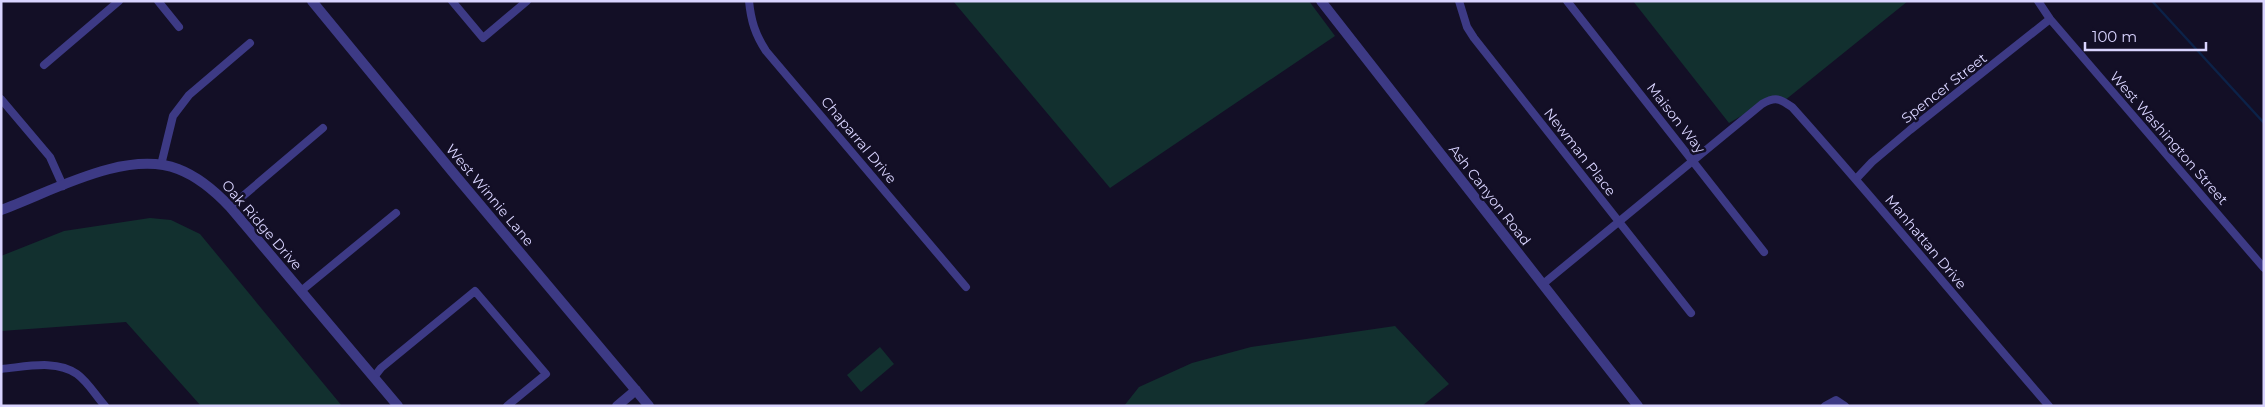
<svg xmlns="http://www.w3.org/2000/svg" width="2265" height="407" viewBox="0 0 2265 407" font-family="Montserrat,sans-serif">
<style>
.green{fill:#12302f}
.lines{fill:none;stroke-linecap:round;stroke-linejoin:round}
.stream{stroke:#0c2248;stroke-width:2.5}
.minor{stroke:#3d3a85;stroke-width:8}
.tertiary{stroke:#3d3a85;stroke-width:10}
.labels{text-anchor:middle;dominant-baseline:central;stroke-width:5;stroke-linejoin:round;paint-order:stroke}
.street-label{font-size:14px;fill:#d9d4ff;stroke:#130f26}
</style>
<rect width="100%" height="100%" fill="#130f26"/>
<path class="green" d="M953,1H1309L1335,36L1110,188Z
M1633,1H1908L1784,101L1762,104L1729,123Z
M150,218L171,220L200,234L342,406H201L126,322L1,331V256L64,231Z
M1395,326L1449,384L1422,406H1124L1139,387L1192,363L1251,347Z
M880,347L894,364L861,392L847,375Z"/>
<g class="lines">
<path class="stream" d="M2152,1L2264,123"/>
<path class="minor" d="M158,1L179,27
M452,1L483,38L527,1
M749,1C751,21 755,34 766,51L966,287
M1459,1L1467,27L1474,38L1691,313
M1567,1L1764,252
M2038,1L2050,19L2264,268
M44,65L119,1
M1,99L50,157L63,186
M161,165L173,116L189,95L250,43
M1856,179L1872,162L1910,130L2050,19
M230,207L323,128
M1543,284L1762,104C1776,96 1780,99 1792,107C1880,205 1963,307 2049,406
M301,291L396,213
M1,369C25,367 56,359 77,374C88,382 96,396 105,406
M374,377L381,368L475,291L546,374L507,406
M1825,406L1836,400L1845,406"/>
<path class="tertiary" d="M312,1L455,175L649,406
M1321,1L1638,406
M1,210C51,192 125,149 178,169C199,177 215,191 230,207L398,406
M617,406L636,390"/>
</g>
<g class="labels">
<g class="street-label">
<text transform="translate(1944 88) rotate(-38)">Spencer Street</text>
<text transform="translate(1676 118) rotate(52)">Maison Way</text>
<text transform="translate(2169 138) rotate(49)">West Washington Street</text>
<text transform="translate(859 140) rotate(50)">Chaparral Drive</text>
<text transform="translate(1580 152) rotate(52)">Newman Place</text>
<text transform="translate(490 195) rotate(50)">West Winnie Lane</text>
<text transform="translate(1490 195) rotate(52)">Ash Canyon Road</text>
<text transform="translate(262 225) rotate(49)">Oak Ridge Drive</text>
<text transform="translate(1926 242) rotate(50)">Manhattan Drive</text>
</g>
</g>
<rect width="2265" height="407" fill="none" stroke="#d9d4ff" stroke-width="5"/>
<path d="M2085 42v8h121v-8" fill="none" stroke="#d9d4ff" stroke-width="2.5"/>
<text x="2092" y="42" font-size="15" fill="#d9d4ff" stroke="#130f26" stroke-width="4" paint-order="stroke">100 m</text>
</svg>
